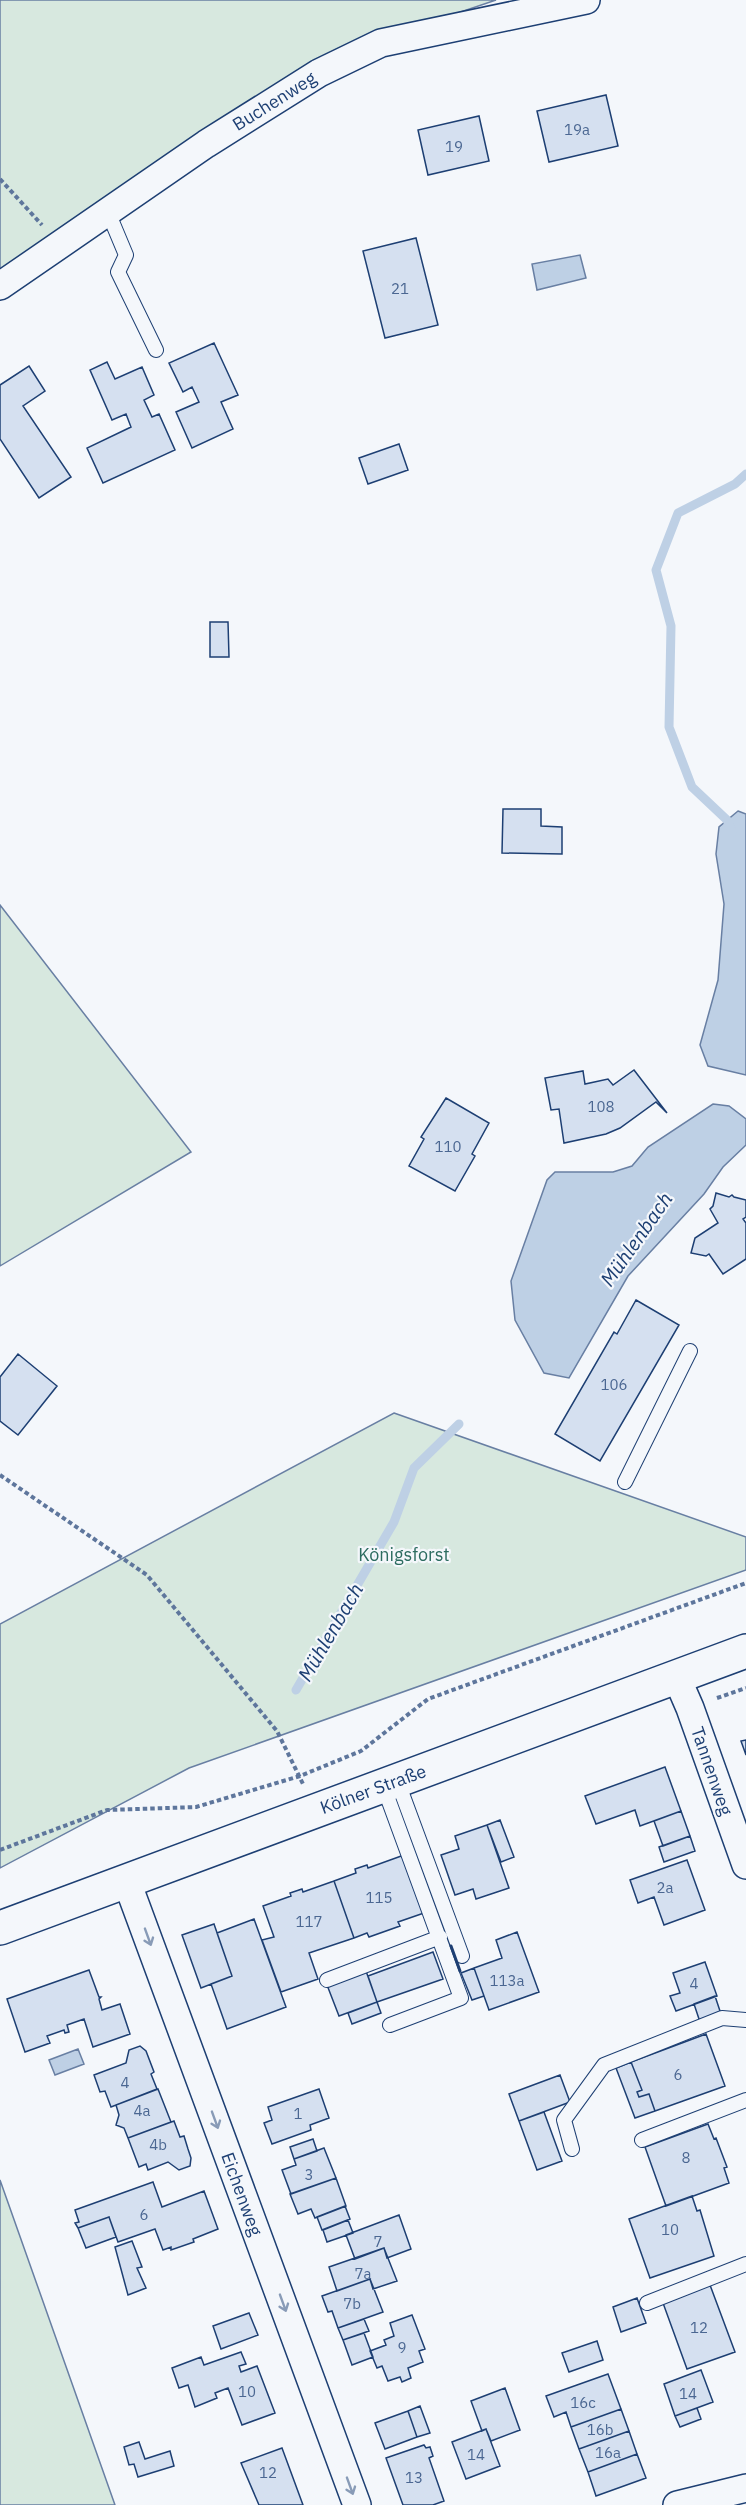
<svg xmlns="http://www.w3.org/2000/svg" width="746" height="2505" viewBox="0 0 746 2505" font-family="'IBM Plex Sans',sans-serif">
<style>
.green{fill:#d7e8df;stroke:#687fa3;stroke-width:1.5}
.water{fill:#bed0e5;stroke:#687fa3;stroke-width:1.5}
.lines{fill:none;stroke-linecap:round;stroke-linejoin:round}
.stream{stroke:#bed0e5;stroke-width:9}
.building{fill:#d5e0f0;stroke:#1d3f73;stroke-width:1.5}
.lane-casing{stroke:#1d3f73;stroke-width:16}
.street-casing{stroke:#1d3f73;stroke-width:30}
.secondary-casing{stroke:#1d3f73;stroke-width:36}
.path{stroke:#5e769c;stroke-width:4;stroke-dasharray:4.5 3;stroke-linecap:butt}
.lane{stroke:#f4f7fb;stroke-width:14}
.street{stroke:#f4f7fb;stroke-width:27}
.secondary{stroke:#f4f7fb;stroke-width:33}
.wall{stroke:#1d3f73;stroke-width:3}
.oneway{stroke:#889bb7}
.labels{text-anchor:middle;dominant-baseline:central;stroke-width:4.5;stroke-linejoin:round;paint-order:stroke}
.number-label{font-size:15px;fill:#4b6792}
.street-label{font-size:18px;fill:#1d3f73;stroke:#f4f7fb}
.park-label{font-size:18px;fill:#2c6c60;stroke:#f4f7fb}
.water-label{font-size:20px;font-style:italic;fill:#1d3f73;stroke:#f4f7fb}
</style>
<rect width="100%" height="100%" fill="#f4f7fb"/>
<path class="green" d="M0,0H496L372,42L0,300Z
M0,905L191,1152L0,1266Z
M394,1413L746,1537V1570L189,1768L0,1868V1624Z
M0,2180L115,2505H0Z"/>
<path class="water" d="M580,255L586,278L537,290L532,264Z
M738,811L746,814V1075L708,1066L700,1045L718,980L724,904L716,854L719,827Z
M713,1104L729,1106L746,1119V1145L723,1167L704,1194L628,1276L569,1378L544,1373L515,1320L511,1281L547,1180L555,1172H613L632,1166L648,1147Z
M78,2049L84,2064L55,2075L49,2060Z"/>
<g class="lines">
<path class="stream" d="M732,832L727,820L692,787L669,727L671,626L656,570L678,513L735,484L746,474
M296,1690L394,1522L414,1468L459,1424"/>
</g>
<path class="building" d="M606,95L618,146L549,162L537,111Z
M479,116L489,161L428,175L418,130Z
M416,238L438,325L385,338L363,251Z
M214,343L238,395L221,402L233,429L192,448L176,412L199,402L192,387L183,392L169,363Z
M107,362L115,379L142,367L154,395L144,400L152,417L159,414L175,450L103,483L87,448L131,427L126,414L112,420L90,370Z
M29,366L45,391L23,406L71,477L39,498L0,439V385Z
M399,444L408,470L368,484L359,458Z
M210,622H228L229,657H210Z
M503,809H541V826L562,827V854L502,853Z
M634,1070L667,1113L656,1102L620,1128L606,1134L564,1143L559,1109L551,1110L545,1078L583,1071L585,1084L608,1079L613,1085Z
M446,1098L489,1123L472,1154L475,1156L455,1191L409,1166L424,1139L421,1137Z
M716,1193L729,1197L732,1195L734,1197L746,1200V1217L743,1219L746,1223V1259L723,1274L709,1254L706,1256L691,1253L695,1238L718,1223L710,1209L713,1206Z
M636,1300L679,1325L600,1461L555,1434L614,1332L617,1334Z
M18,1354L57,1386L18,1435L0,1421V1377Z
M746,1740V1755L741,1741Z
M665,1767L681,1811L640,1826L635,1810L596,1824L585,1796Z
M681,1811L690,1836L663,1846L654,1821Z
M500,1820L514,1857L501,1862L487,1825Z
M487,1825L509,1888L476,1899L473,1889L455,1895L441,1855L459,1849L455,1836Z
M690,1836L695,1851L664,1862L659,1847Z
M404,1855L424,1913L398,1922L400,1926L369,1937L367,1933L354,1938L334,1881L356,1873L355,1869L367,1865L368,1868Z
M687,1860L705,1910L664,1925L654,1897L638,1903L630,1880Z
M334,1881L354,1938L309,1953L318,1979L281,1992L262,1940L274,1937L263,1906L291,1896L290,1893L302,1889L303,1892Z
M254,1919L286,2007L227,2029L211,1984L232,1976L217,1933Z
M214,1924L232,1976L201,1988L182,1935Z
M517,1932L539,1992L489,2010L474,1968L502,1958L496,1940Z
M433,1952L443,1979L377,2002L368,1976Z
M705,1962L717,1996L676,2011L670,1996L680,1993L673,1973Z
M474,1968L484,1996L472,2000L461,1973Z
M89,1970L99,1997H101L99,1999L102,2010L120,2004L130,2034L93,2047L84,2019L67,2025L69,2032L65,2033L64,2030L47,2036L50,2043L25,2052L7,1999Z
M366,1971L377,2002L339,2016L327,1985Z
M715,1996L721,2014L700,2022L694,2004Z
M377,2002L381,2013L352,2024L348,2013Z
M706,2034L725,2086L655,2111L649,2094L639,2097L637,2092L642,2090L631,2062Z
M140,2046L146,2051L154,2072L151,2074L157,2089L111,2107L105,2091L100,2092L94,2075L126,2063L129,2050Z
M631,2062L642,2090L637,2092L639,2097L649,2094L655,2111L635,2118L616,2068Z
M560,2075L570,2102L519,2121L509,2094Z
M158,2089L171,2122L128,2138L124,2128L116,2125L119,2115L116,2105Z
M319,2089L329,2118L310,2125L311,2130L272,2144L264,2123L272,2120L268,2107Z
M544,2112L562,2161L537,2170L519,2121Z
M174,2121L180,2137L184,2136L188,2149L191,2158L190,2166L179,2170L168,2162L148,2170L146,2164L139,2167L128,2138Z
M708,2124L714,2139L716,2138L727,2167L724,2168L729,2183L666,2206L645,2147Z
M313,2139L317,2151L294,2159L290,2147Z
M324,2148L336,2178L291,2194L282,2170L296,2165L294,2159Z
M336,2178L346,2206L315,2218L311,2209L298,2214L290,2194Z
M153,2182L162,2207L204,2191L218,2229L193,2239L194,2242L171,2250V2247L163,2250L155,2229L118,2242L109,2217L78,2228L75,2223L79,2222L75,2210Z
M692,2196L697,2211L700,2210L714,2256L650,2278L629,2219Z
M345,2206L350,2219L322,2230L317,2217Z
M399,2215L411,2249L387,2258L384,2248L355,2259L346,2235Z
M109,2217L116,2237L86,2248L78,2228Z
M348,2220L353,2233L327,2242L323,2230Z
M132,2241L142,2267L137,2268L146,2288L128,2295L115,2247Z
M384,2248L397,2281L373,2289L370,2279L337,2291L329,2267Z
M370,2279L383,2312L338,2328L332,2311L328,2312L322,2296Z
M710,2285L735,2352L687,2369L663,2303Z
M637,2298L646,2323L621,2332L613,2307Z
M249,2313L258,2335L221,2349L213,2326Z
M412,2315L425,2349L419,2351L423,2362L408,2368L411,2378L402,2382L400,2377L388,2381L382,2366L377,2368L370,2351L386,2345L384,2340L394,2336L390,2323Z
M364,2319L369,2331L343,2340L338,2328Z
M364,2333L373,2357L352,2365L343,2340Z
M597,2341L603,2360L569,2372L562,2353Z
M241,2352L246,2364L239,2366L241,2372L257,2366L275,2413L242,2425L228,2388L215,2393L217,2398L195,2407L188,2385L179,2388L172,2368L201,2357L204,2365Z
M701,2370L713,2402L675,2416L664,2384Z
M608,2374L621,2409L571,2427L566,2412L554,2417L546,2396Z
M505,2388L520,2430L491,2441L486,2429L482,2431L471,2401Z
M420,2406L430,2433L417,2437L408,2411Z
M697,2408L701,2419L680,2427L675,2416Z
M621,2409L629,2431L579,2449L571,2427Z
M408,2411L417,2437L385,2449L375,2423Z
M486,2429L500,2466L466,2479L452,2442Z
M629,2431L637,2454L588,2472L579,2449Z
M139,2442L145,2459L170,2451L174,2466L138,2477L134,2464L129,2465L124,2447Z
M424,2445L426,2448L430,2447L433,2456L429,2458L444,2501L433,2505H403L386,2458Z
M282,2448L303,2505H259L241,2463Z
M637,2454L646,2478L596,2496L588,2472Z"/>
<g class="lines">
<g class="lane-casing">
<path id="lane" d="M108,212L126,255L118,272L156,350
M625,1482L690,1351
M397,1780L462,1956
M383,1785L461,1998L390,2025
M327,1980L440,1937
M642,2140L746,2100
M572,2149L564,2120L604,2065L722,2018L746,2020
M647,2303L746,2264"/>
</g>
<g class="street-casing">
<path id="street" d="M0,286L206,144L319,73L381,43L586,0
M677,1678L690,1708L746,1865
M127,1882L357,2505
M677,2505L746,2488"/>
</g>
<g class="secondary-casing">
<path id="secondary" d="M0,1928L746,1651"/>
</g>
<path class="path" d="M0,179L42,225
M0,1475L147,1575L277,1731L303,1784
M717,1698L746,1688
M0,1850L107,1810L196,1807L300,1776L361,1751L428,1699L746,1583"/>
<use href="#lane" class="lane"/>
<use href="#street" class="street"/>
<use href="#secondary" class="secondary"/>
<path class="wall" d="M451,1946L460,1971"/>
</g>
<defs><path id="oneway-shaft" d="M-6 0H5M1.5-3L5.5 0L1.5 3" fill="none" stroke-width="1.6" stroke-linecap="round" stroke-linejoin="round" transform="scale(1.5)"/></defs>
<g class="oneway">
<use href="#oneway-shaft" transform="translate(148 1937) rotate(70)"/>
<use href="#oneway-shaft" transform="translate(215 2120) rotate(70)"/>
<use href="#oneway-shaft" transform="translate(283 2303) rotate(70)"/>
<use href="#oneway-shaft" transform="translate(350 2486) rotate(70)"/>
</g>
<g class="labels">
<g class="number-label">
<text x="577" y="129">19a</text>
<text x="454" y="146">19</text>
<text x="400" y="288">21</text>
<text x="601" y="1106">108</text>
<text x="448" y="1146">110</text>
<text x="614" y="1384">106</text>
<text x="665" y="1887">2a</text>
<text x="379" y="1897">115</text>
<text x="309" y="1921">117</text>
<text x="507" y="1980">113a</text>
<text x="694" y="1983">4</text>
<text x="678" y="2074">6</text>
<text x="125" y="2082">4</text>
<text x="142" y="2110">4a</text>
<text x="298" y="2113">1</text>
<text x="158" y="2144">4b</text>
<text x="686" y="2157">8</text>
<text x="309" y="2174">3</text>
<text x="144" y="2214">6</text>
<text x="670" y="2229">10</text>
<text x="378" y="2241">7</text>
<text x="363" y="2273">7a</text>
<text x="352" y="2303">7b</text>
<text x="699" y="2327">12</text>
<text x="402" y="2347">9</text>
<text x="247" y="2391">10</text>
<text x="688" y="2393">14</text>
<text x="583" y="2402">16c</text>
<text x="600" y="2429">16b</text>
<text x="608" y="2452">16a</text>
<text x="476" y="2454">14</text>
<text x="268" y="2472">12</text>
<text x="414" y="2477">13</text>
</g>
<g class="street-label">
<text transform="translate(274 101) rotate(-32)">Buchenweg</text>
<text transform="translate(712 1771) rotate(71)">Tannenweg</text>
<text transform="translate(373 1789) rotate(-20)">Kölner Straße</text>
<text transform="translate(242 2194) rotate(70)">Eichenweg</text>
</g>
<g class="park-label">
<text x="404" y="1554">Königsforst</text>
</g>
<g class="water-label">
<text transform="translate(636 1239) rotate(-55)">Mühlenbach</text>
<text transform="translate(330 1632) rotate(-60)">Mühlenbach</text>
</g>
</g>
</svg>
